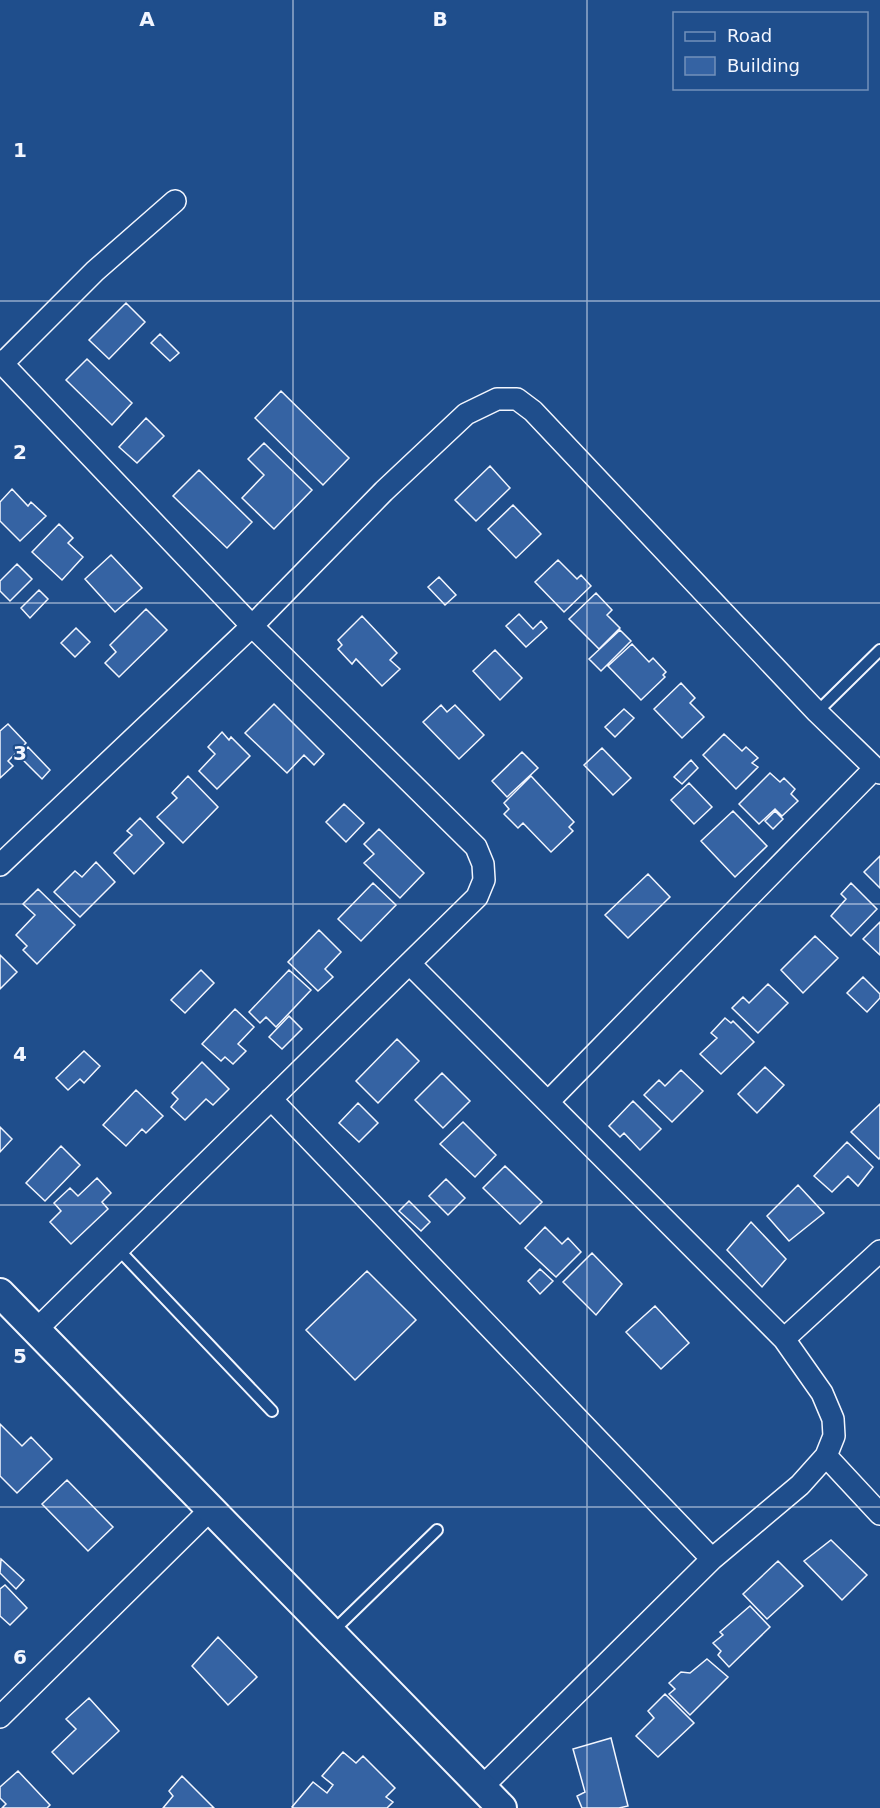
<svg xmlns="http://www.w3.org/2000/svg" width="880" height="1808" viewBox="0 0 880 1808" font-family="'DejaVu Sans',sans-serif">
<style>
.building{fill:#3563a3;stroke:#f2f6ff;stroke-width:1.5}
.lines{fill:none;stroke-linecap:round;stroke-linejoin:round}
.lane-casing{stroke:#f2f6ff;stroke-width:14}
.street-casing{stroke:#f2f6ff;stroke-width:24}
.secondary-casing{stroke:#f2f6ff;stroke-width:32}
.lane{stroke:#1f4e8c;stroke-width:10}
.street{stroke:#1f4e8c;stroke-width:21}
.secondary{stroke:#1f4e8c;stroke-width:28}
.grid{fill:none;stroke:#f2f6ff;stroke-width:1.5;stroke-opacity:0.55}
.grid-label{font-size:20px;text-anchor:middle;font-weight:bold;fill:#f2f6ff;stroke:#1f4e8c;stroke-width:4.5;stroke-linejoin:round;paint-order:stroke}
</style>
<rect width="100%" height="100%" fill="#1f4e8c"/>
<path class="building" d="M126,303L145,322L109,359L89,340Z
M160,334L179,353L170,361L151,343Z
M87,359L132,403L112,425L66,380Z
M281,391L349,458L323,485L255,418Z
M146,418L164,436L137,463L119,447Z
M264,443L312,490L274,529L242,498L264,475L248,459Z
M490,466L510,488L476,521L455,500Z
M199,470L252,522L227,548L173,496Z
M12,489L28,506L31,502L46,516L20,541L0,521V502Z
M513,505L541,534L516,558L488,529Z
M59,524L73,538L68,543L83,557L62,580L32,552Z
M111,555L142,588L115,612L85,579Z
M558,560L577,579L581,575L591,586L564,612L535,582Z
M17,564L32,579L10,601L0,591V581Z
M439,577L456,595L445,605L428,587Z
M39,590L48,599L30,618L21,608Z
M596,593L612,610L607,615L620,628L599,649L569,619Z
M146,609L167,630L119,677L105,663L116,652L110,645Z
M519,614L533,629L541,621L547,628L526,647L506,626Z
M362,616L397,653L390,660L400,669L382,686L356,659L352,664L338,649L342,645L338,640Z
M76,628L90,642L75,657L61,643Z
M620,630L631,641L601,671L589,659Z
M632,644L649,662L653,658L666,672L663,675L665,677L641,700L608,666Z
M495,650L522,678L500,700L473,671Z
M681,683L695,698L690,703L704,717L682,738L654,709Z
M274,704L324,754L314,765L304,755L287,773L245,733Z
M441,705L447,712L455,705L484,735L459,759L423,722Z
M624,709L634,718L615,737L605,727Z
M8,724L26,743L8,761L13,766L0,778V731Z
M222,732L229,740L231,737L250,756L217,789L199,771L215,754L208,747Z
M724,734L742,751L746,747L758,758L752,763L758,767L736,789L703,755Z
M28,747L50,770L42,779L19,756Z
M602,748L631,778L613,795L584,765Z
M522,752L538,768L507,797L492,781Z
M691,760L698,768L682,784L674,777Z
M770,773L780,782L784,778L795,789L791,794L798,801L782,816L775,809L759,824L739,804Z
M188,776L218,807L183,843L157,817L177,798L172,793Z
M531,776L574,822L569,827L573,831L551,852L523,823L518,828L504,814L509,809L504,803Z
M689,783L712,807L694,824L671,800Z
M344,804L364,823L346,842L326,822Z
M733,811L767,846L735,877L701,841Z
M775,811L783,819L773,829L765,821Z
M140,818L164,843L134,874L114,853L132,835L127,831Z
M379,829L424,873L400,898L364,863L374,854L364,844Z
M880,856V888L864,872Z
M96,862L115,882L80,917L54,892L75,871L82,877Z
M648,874L670,897L628,938L605,915Z
M373,883L396,905L361,941L338,919Z
M851,883L877,909L851,936L831,916L846,899L841,894Z
M38,889L75,925L37,964L23,950L27,946L16,935L35,915L23,904Z
M880,922V955L863,939Z
M319,930L341,952L325,969L333,977L318,991L288,962Z
M815,936L838,958L803,993L781,970Z
M0,955L17,972L0,989Z
M201,970L214,983L185,1013L171,1000Z
M289,970L311,990L276,1027L266,1017L260,1023L249,1012Z
M863,977L880,994V998L867,1012L847,993Z
M768,984L788,1003L758,1033L732,1008L743,997L749,1003Z
M235,1009L254,1027L238,1044L246,1051L233,1064L225,1057L221,1061L202,1044Z
M289,1016L302,1029L282,1049L269,1037Z
M725,1018L731,1023L733,1021L754,1042L721,1074L700,1054L717,1038L711,1033Z
M397,1039L419,1061L378,1103L356,1081Z
M84,1051L100,1066L84,1083L80,1079L68,1090L56,1078Z
M202,1062L229,1089L213,1105L206,1099L185,1120L171,1107L178,1099L172,1093Z
M765,1067L784,1085L757,1113L738,1094Z
M681,1070L703,1091L672,1122L644,1095L659,1080L665,1086Z
M442,1073L470,1101L443,1128L415,1100Z
M136,1090L163,1116L146,1133L142,1129L126,1146L103,1125Z
M633,1101L661,1129L640,1150L624,1133L620,1137L609,1126Z
M358,1103L378,1123L359,1142L339,1123Z
M880,1104V1157L879,1159L851,1132Z
M463,1122L496,1155L475,1177L440,1144Z
M0,1127L12,1139L0,1152Z
M847,1142L873,1167L858,1186L848,1176L832,1192L814,1176Z
M61,1146L80,1165L45,1201L26,1183Z
M505,1166L542,1202L520,1224L483,1188Z
M97,1178L111,1193L102,1202L108,1209L71,1244L50,1222L61,1211L54,1203L70,1188L78,1196Z
M446,1179L465,1198L448,1215L429,1196Z
M798,1185L824,1213L789,1241L767,1216Z
M409,1201L430,1222L421,1231L399,1211Z
M751,1222L786,1259L762,1287L727,1250Z
M545,1227L562,1244L568,1238L581,1252L556,1277L525,1248Z
M592,1253L622,1284L596,1315L563,1282Z
M540,1269L553,1281L540,1294L528,1281Z
M367,1271L416,1320L355,1380L306,1330Z
M655,1306L689,1343L661,1369L626,1332Z
M0,1424L22,1446L31,1437L52,1459L17,1493L0,1476Z
M67,1480L113,1527L88,1551L42,1504Z
M831,1540L867,1575L842,1600L804,1561Z
M1,1559L24,1580L16,1589L0,1573Z
M778,1561L803,1586L767,1619L743,1594Z
M5,1585L27,1608L10,1625L0,1616V1589Z
M750,1606L770,1627L729,1667L718,1655L721,1651L713,1643L723,1635L720,1632Z
M218,1637L257,1677L228,1705L192,1666Z
M707,1659L728,1677L690,1715L669,1694L675,1689L669,1683L681,1672L690,1673Z
M665,1694L694,1723L658,1757L636,1736L654,1718L648,1711Z
M89,1698L119,1731L73,1774L52,1752L76,1729L66,1719Z
M611,1738L628,1806L619,1808H582L577,1796L585,1792L573,1749Z
M343,1752L356,1763L363,1756L395,1788L386,1797L393,1802L387,1808H293L292,1807L313,1782L327,1793L333,1785L322,1776Z
M18,1771L50,1805L47,1808H2L6,1804L0,1798V1787Z
M182,1776L214,1808H163L173,1796L169,1791Z"/>
<g class="lines">
<g class="lane-casing">
<path id="lane" d="M817,712L880,650
M118,1249L272,1411
M331,1633L437,1530"/>
</g>
<g class="street-casing">
<path id="street" d="M0,361L252,626L476,847L483,864L484,880L477,897L36,1330
M3,363L95,271L175,201
M0,865L252,626L384,491L466,414L497,399H517L533,411L817,712L880,773
M410,964L784,1339L822,1393L833,1419L834,1436L826,1456L800,1485L712,1559L482,1787
M271,1099L712,1559
M548,1102L875,768
M784,1339L880,1251
M826,1456L880,1514
M0,1717L210,1510"/>
</g>
<g class="secondary-casing">
<path id="secondary" d="M0,1293L502,1808"/>
</g>
<use href="#lane" class="lane"/>
<use href="#street" class="street"/>
<use href="#secondary" class="secondary"/>
</g>
<path class="grid" d="M293,0V1808M587,0V1808M0,301H880M0,603H880M0,904H880M0,1205H880M0,1507H880"/>
<g class="grid-label">
<text x="147" y="26">A</text>
<text x="440" y="26">B</text>
<text x="20" y="157">1</text>
<text x="20" y="459">2</text>
<text x="20" y="760">3</text>
<text x="20" y="1061">4</text>
<text x="20" y="1363">5</text>
<text x="20" y="1664">6</text>
</g>
<rect x="673" y="12" width="195" height="78" fill="#1f4e8c" stroke="#7391ba" stroke-width="1.5"/>
<rect x="685" y="32" width="30" height="9" fill="#1f4e8c" stroke="#7391ba" stroke-width="1.5"/>
<text x="727" y="42" font-size="18" fill="#f2f6ff">Road</text>
<rect x="685" y="57" width="30" height="18" fill="#3563a3" stroke="#7391ba" stroke-width="1.5"/>
<text x="727" y="72" font-size="18" fill="#f2f6ff">Building</text>
</svg>
